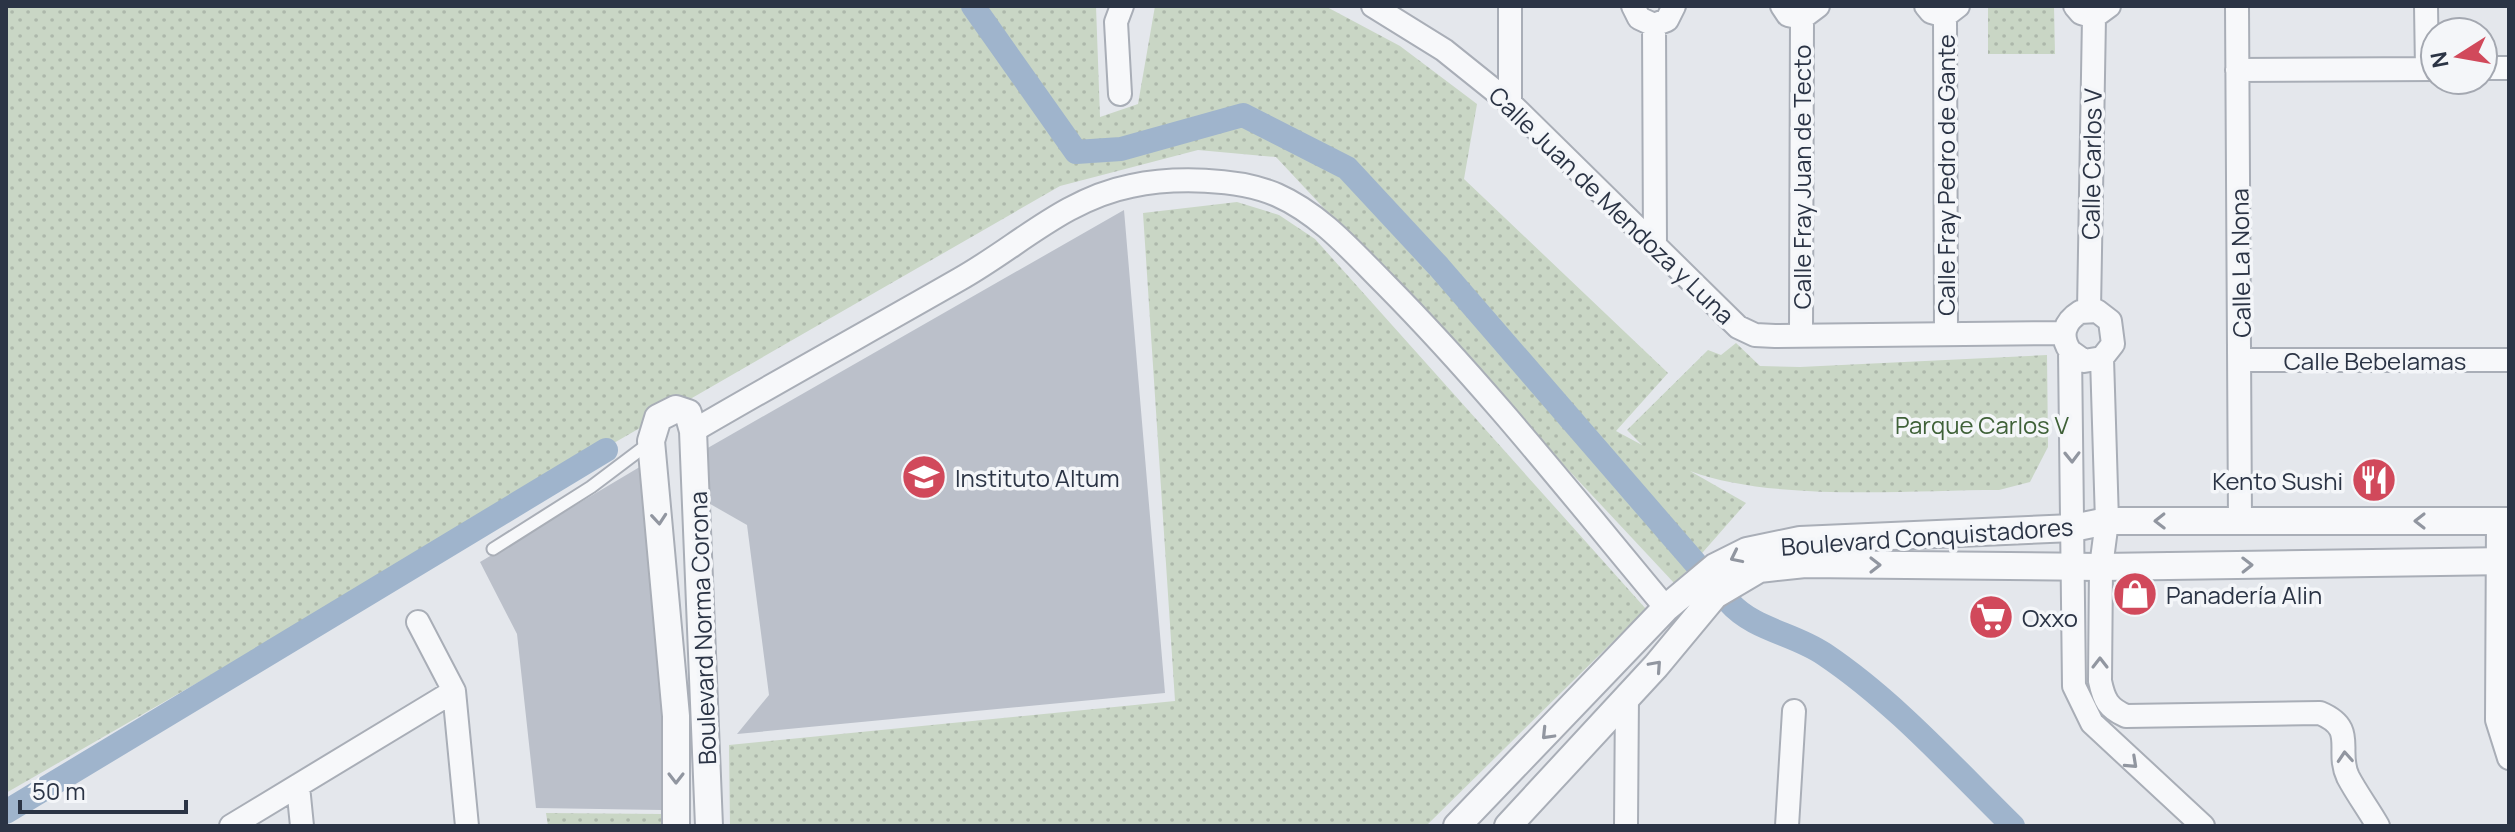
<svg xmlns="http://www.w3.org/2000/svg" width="2515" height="832" viewBox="0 0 2515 832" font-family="Manrope,sans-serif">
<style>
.grass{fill:url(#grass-dots)}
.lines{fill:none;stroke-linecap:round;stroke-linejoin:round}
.canal{stroke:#9fb4cc;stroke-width:24}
.building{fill:#bbc0ca}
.service-casing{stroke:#a9aeb7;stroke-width:15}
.minor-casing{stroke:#a9aeb7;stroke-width:26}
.tertiary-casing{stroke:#a9aeb7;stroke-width:30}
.service{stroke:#f7f8fa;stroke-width:11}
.minor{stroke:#f7f8fa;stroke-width:22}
.tertiary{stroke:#f7f8fa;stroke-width:26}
.oneway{stroke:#9196a0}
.labels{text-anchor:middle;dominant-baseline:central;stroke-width:7;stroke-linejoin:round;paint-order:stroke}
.street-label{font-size:24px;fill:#2b3445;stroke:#f4f6f9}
.park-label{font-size:24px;fill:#3f6138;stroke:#f4f6f9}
.poi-label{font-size:24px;fill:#2b3445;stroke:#f4f6f9;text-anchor:start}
</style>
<defs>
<pattern id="grass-dots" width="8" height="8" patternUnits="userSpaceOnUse" patternTransform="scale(2)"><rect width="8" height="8" fill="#c9d6c5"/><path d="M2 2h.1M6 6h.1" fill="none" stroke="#adb8ab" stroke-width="1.8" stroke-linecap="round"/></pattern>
</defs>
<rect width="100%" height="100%" fill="#e4e7ec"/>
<path class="grass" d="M6,6H1096L1100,117L1138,104L1155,6H1325L1400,46L1477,104L1464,179L1668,373L1616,431L1642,445L1627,430L1708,350L1721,355L1736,343L1760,366L1800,367L2047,355L2048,447L2030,482L1999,490C1909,490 1773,502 1690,471L1746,503L1675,584L1276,157L1198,150L1060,186L6,793Z
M1988,6H2054L2055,54H1988Z
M1237,202L1279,215L1315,239L1646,609L1426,826H730L729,745L1175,701L1143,213Z
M546,813L662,814V826H548Z"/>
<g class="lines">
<path class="canal" d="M973,6L1076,152L1121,149L1243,115L1347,168L1439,267L1697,565
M1729,602C1754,630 1793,633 1824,654C1894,701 1953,767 2013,826
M6,812L606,450"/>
</g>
<path class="building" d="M1124,210L1165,693L737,734L769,695L747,525L705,501L699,453Z
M643,465L668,719L662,810L536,808L517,634L480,562Z"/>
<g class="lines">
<g class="service-casing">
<path id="service" d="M493,549L591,487L648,444"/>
</g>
<g class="minor-casing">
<path id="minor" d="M1373,6L1444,50L1510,103L1738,327L1755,335L1775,336L2064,333
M1510,6V103
M1633,6L1639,18L1654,25L1667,20L1674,6
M1782,6L1788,15L1802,18L1818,6
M1926,6L1931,12L1945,16L1958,6
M2075,6L2081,13L2094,17L2109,6
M2237,6L2240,520
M2426,6L2427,69
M1945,16L1946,334
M1654,25L1655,246
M2483,68H2509
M2237,70L2435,69
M1120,94L1116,22L1122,6
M2089,310L2094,17
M1801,335L1802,18
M2070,351L2084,361L2102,358L2113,344L2110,321L2097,311L2080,312C2064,322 2060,336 2070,351L2074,686L2092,723L2203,826
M2102,358L2107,521L2101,567L2100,681C2104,700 2108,708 2126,716L2320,713C2358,729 2335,750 2348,777C2357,794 2369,810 2378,826
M2241,360H2509
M693,431C782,379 871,330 960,279C1017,247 1065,199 1131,186C1173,177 1238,178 1277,195C1320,214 1352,251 1385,284C1486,386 1575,499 1666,608
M2498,522L2497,720L2509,758
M418,622L454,691L467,826
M298,786L302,826
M231,826L454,691
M1626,826L1627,695
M1787,826L1794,711"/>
</g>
<g class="tertiary-casing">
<path id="tertiary" d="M676,826V716L651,441L658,418L676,409L688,413L693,431L709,826
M1457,826L1666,608L1715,567L1747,551L1800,540L2073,528L2107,521H2509
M1508,826L1656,666L1715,595L1759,569L1805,564L2101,567L2509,561"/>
</g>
<use href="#service" class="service"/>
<use href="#minor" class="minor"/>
<use href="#tertiary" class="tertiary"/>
</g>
<defs><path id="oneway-chevron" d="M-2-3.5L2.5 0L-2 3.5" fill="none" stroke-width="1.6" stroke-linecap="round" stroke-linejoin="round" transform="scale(2)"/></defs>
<g class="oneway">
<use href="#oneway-chevron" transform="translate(2072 457) rotate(89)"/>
<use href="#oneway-chevron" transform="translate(659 519) rotate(85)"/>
<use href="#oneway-chevron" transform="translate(2160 521) rotate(179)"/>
<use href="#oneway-chevron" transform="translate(2420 521) rotate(-180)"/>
<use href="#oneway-chevron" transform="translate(1736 557) rotate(154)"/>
<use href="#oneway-chevron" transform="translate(1875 565)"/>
<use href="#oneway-chevron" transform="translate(2247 565) rotate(-1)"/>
<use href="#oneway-chevron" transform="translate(2100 663) rotate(-90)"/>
<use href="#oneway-chevron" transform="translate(1656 666) rotate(-48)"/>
<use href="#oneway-chevron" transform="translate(1547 734) rotate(134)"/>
<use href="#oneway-chevron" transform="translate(2345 757) rotate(-94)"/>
<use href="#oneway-chevron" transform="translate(2132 763) rotate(43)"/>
<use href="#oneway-chevron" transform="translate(676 778) rotate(90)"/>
</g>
<defs>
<g id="school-disc" transform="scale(2.3)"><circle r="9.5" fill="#d1495b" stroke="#f4f6f9"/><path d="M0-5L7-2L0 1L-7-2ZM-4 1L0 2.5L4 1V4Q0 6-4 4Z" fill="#fff"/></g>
<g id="restaurant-disc" transform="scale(2.3)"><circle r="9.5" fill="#d1495b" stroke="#f4f6f9"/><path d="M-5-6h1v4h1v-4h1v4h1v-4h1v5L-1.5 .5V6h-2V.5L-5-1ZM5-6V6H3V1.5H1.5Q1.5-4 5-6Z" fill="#fff"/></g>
<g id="shop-disc" transform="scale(2.3)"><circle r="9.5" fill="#d1495b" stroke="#f4f6f9"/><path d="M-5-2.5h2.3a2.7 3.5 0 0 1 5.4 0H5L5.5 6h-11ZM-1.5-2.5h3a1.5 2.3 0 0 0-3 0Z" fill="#fff"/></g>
<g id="supermarket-disc" transform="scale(2.3)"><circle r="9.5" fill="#d1495b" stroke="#f4f6f9"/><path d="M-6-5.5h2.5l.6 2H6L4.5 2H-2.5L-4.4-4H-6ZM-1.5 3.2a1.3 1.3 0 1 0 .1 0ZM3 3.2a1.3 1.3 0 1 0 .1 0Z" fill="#fff"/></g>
</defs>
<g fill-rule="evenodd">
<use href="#school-disc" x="924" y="477"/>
<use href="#restaurant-disc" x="2374" y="480"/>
<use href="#shop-disc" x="2135" y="594"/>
<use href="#supermarket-disc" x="1991" y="617"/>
</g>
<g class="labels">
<g class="street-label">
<text transform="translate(2091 164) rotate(-89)">Calle Carlos V</text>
<text transform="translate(1945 175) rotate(-90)">Calle Fray Pedro de Gante</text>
<text transform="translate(1801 177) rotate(-90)">Calle Fray Juan de Tecto</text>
<text transform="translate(1612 205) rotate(44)">Calle Juan de Mendoza y Luna</text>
<text transform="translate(2240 263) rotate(-91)">Calle La Nona</text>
<text x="2375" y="360">Calle Bebelamas</text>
<text transform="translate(1927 536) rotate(-4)">Boulevard Conquistadores</text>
<text transform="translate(702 628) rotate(-92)">Boulevard Norma Corona</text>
</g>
<g class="park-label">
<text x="1982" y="424">Parque Carlos V</text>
</g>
<g class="poi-label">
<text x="955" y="477">Instituto Altum</text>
<text x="2343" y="480" text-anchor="end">Kento Sushi</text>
<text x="2166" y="594">Panadería Alin</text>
<text x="2022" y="617">Oxxo</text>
</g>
</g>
<rect width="2515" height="832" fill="none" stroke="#2b3445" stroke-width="16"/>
<g transform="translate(2459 56) rotate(259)"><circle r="38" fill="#f4f6f9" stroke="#a4a8b1" stroke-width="2"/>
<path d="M0-6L14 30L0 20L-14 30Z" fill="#d1495b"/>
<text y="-12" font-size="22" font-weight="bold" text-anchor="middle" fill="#2b3445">N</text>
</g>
<path d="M20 800v12h166v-12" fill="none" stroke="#2b3445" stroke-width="4"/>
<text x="32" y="800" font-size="24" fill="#2b3445" stroke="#f4f6f9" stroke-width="6" paint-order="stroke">50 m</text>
</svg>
